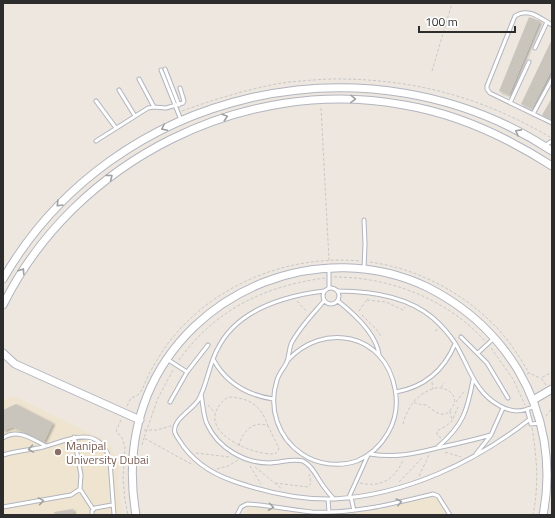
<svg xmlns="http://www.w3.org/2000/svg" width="555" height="518" viewBox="0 0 555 518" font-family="'Titillium Web',sans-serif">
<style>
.education{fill:#eee4cf}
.building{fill:#c9c5bd;filter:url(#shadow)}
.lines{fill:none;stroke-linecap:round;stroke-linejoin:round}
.service-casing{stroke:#b2b5bf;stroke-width:5}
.tertiary-casing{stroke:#b2b5bf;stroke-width:9}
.path{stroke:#c8c8c8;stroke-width:1;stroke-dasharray:3 2;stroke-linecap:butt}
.service{stroke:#fff;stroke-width:3}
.tertiary{stroke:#fff;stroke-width:7}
.oneway{stroke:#a0a0a0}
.education-dot{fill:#8d6e63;stroke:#fff;stroke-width:1.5}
.labels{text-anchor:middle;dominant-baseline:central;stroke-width:4;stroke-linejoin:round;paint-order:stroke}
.education-label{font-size:12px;fill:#785e54;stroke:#fff;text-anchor:start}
</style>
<defs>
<filter id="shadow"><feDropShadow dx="2" dy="1.5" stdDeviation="1" flood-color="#0004"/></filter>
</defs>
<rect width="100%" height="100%" fill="#ede7df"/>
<path class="education" d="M13,396L108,442L119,462L118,485L122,515H3V401Z
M435,496L447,515H245L248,507L316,515L353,513L380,510Z"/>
<path class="building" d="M529,17L540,21L509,95L499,91Z
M552,39V69L532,109L521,104Z
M552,98V120L542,115Z
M16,404L53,423L44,442L13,427L3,431V410Z
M73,509L74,515H55L54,512Z"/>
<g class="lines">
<g class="service-casing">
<path id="service" d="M552,25C540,18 528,7 515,16L487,86V89L490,93L552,123
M535,48L547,22
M165,69L179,105
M161,70L181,120
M139,79L154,107
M119,90L135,116
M96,101L116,128
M510,103L529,62
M533,114L552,79
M96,141L148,108L154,107L166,108L183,103L184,101L180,88
M544,146L552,141
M364,220L365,244L364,269
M323 296a8 8 0 1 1 16 0a8 8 0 1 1-16 0Z
M329,288V270
M324,291C284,296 236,310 217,350C209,365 207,384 199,399C193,410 171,420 175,433C177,438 181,442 183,446C198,466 217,476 239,483C269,493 303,500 334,499C405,495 474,463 530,419
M338,291C371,291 407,296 433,318C441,325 449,334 455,343C469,366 474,392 500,406C513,413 522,412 535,406
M338,301C353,313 377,335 379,355
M461,337L487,363L508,398
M478,353L493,339
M167,359L187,372
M213,359C226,383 247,395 273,399
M287,361C323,321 385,333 395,389C398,404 396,419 388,433C381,445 371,455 357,461C340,467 318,465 302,454C278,438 268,408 277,380C279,373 284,368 287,362C289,356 289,350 291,344C299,328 313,314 324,301
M396,392C424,387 444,370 455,344
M201,394C203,404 203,415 207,424C218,448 244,463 269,463C280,463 292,458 303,461C313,466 317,478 324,487C327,491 330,495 334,499
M170,402L187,372L208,345
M527,409L531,424L541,423
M3,438C18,428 32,439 46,446
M438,447C463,425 467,412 473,380
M370,454C394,458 414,454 437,448C456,444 473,440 491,435
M476,454L491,435L503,408
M3,455C16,451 30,450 43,447C69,440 100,423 110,461L114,515
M80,489L93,509
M349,497L368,455
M351,497L354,511
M328,499L329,512
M3,507L65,496L71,495L80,489L81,475L74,437
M92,515V511L95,508L112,505
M237,515L241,507L247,504C269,505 290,510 312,512C354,514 392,504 433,494L438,496L450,515"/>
</g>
<g class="tertiary-casing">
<path id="tertiary" d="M3,279C113,88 369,30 552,151
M3,305C75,160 245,75 404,105C458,114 507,137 552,166
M3,353L15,364L140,420
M533,400L552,389
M136,515C129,475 132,434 147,396C191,288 322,237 427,287C465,306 496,334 518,370C544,414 553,465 543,515"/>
</g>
<path class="path" d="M432,71L452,3
M329,80V79C411,78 479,96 550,137
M321,108L329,260
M182,111C215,99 248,89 282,83C297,81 313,80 328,79
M370,262C421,269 472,297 505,337C514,348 522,361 529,373
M334,277C390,277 447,299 485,341
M367,300L386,302L403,310L405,307
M297,301L307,312
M359,311L368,298
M362,315L376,329L381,336
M435,331L438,329
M491,348L513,379L525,405
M179,360C215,310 264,286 325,278
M173,370L158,398L144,438L193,465
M527,374L529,373L540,378
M432,382L433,389
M546,385L541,378L552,372
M441,387L445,383
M456,402L465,390
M208,405L215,413
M127,406L131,398C134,397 137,396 139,394C143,389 145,383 147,378C152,368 158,358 164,349C207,287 286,254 360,261
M450,411L452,420
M546,416L552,408
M121,420L116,431L122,438L125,447L123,479L125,500L128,515
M403,424C406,412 413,399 424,393C429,390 435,387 441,388C454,390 459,402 450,410C448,413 446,415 442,414C436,414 431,408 426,405C421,404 418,405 414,402
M532,428C537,458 539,485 533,515
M144,430H157L171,426
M441,438L437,435V431L446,426L452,421L458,407
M142,445L144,438
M239,446C241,433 254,419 268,426L279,448L278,451L275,454C246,455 189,426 228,397C250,398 261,405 268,426
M445,452L461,457
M196,453L230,457
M250,466L261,484
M255,467L282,489
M217,469L228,466L238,460
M419,476L429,455
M399,482L423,457
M275,483L308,487L311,483L309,474
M360,483C381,488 395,479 403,460"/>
<use href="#service" class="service"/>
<use href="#tertiary" class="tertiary"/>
</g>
<defs><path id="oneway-chevron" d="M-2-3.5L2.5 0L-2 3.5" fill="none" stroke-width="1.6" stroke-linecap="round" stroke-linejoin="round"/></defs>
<g class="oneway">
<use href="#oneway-chevron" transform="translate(353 99) rotate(2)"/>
<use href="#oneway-chevron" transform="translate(225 117) rotate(-18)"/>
<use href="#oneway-chevron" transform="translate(164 128) rotate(154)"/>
<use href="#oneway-chevron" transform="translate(518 132) rotate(-152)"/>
<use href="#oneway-chevron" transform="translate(110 177) rotate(-37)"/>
<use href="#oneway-chevron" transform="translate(59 204) rotate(134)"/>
<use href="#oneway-chevron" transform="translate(22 271) rotate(-57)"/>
<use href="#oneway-chevron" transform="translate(31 449) rotate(170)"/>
<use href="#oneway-chevron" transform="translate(41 501) rotate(-9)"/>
<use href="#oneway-chevron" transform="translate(399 502) rotate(-14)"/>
<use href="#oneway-chevron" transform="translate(271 507) rotate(8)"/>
</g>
<circle class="education-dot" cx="58" cy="452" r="4"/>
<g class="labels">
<g class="education-label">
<text x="66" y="445">Manipal<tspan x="66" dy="14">University Dubai</tspan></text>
</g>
</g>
<rect width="555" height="518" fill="none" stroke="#2c2c2c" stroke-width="8"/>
<path d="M419 26v6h96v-6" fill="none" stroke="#2c2c2c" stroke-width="2"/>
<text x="425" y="26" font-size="12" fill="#2c2c2c" stroke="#ffffff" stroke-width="3" paint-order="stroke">100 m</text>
</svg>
